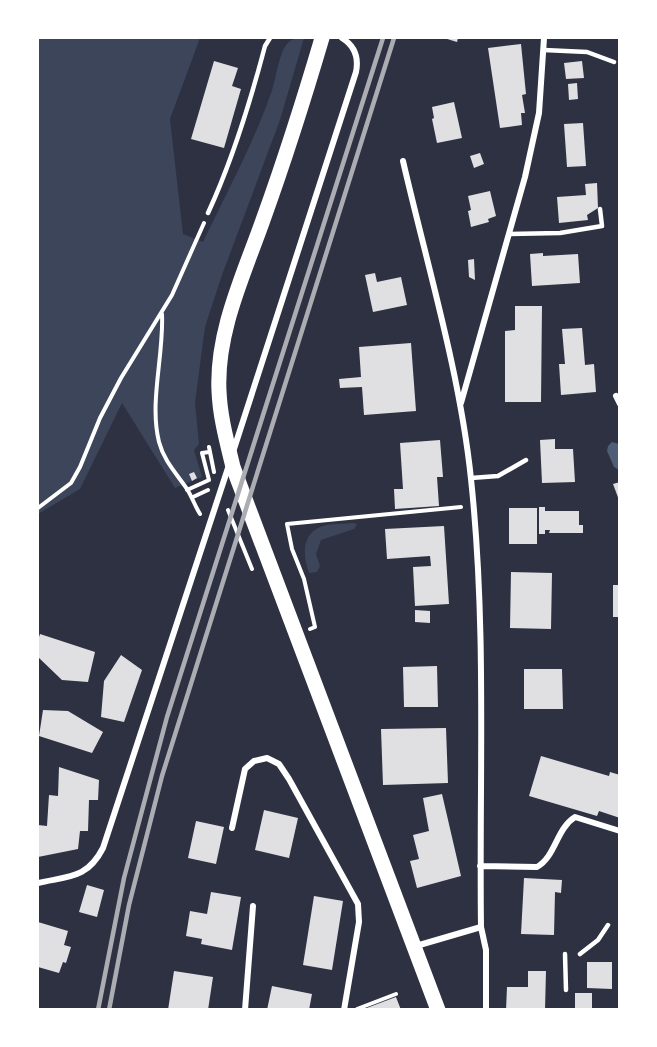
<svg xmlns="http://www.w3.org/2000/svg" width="657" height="1047" viewBox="0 0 657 1047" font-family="Rubik,sans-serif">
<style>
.green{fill:#3c4559}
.water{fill:#4f5d75}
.building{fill:#e0e0e3}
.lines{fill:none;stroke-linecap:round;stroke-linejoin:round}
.path{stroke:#fff;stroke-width:4}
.service{stroke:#fff;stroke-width:4.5}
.minor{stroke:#fff;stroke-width:6}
.primary{stroke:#fff;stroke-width:15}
.rail{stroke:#abadb3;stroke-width:4.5}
</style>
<rect width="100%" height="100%" fill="#2d3142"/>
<path class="green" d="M38,38H200L170,119L183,234L203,242C226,194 252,146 270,96C276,82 278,54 287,44C292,38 297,38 304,38L280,120L222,275L205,327L195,403L199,444L194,450L202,477L175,488L122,403L80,489L38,514Z
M354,523L357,524L354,529L321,540L316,554L320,566L317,572L309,573C303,557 301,535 320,527C329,523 345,524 354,523Z"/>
<path class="water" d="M612,442L619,444V470L614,467L607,451L608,446Z"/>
<path class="building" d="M444,38H458L457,42Z
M521,44L526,94L522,95L525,113H521L522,125L500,128L488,48Z
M214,61L238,68L232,86L241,89L224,148L191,139Z
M582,61L584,78L566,79L564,63Z
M577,83L578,99L569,100L568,84Z
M454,102L462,138L437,143L432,119L434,118L432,107Z
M583,123L586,166L567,167L564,124Z
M480,153L484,164L474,168L470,156Z
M597,183L598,208L587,215L588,220L559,223L557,197L586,195L585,184Z
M490,191L496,216L488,219L489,222L471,227L468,211L471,210L468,196Z
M543,253V256L578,254L580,283L532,286L530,254Z
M474,259L475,280L469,277L468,260Z
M375,273L377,282L401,277L407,305L373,312L365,275Z
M515,306H542L541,402H505V331L515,330Z
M582,328L585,365L594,364L596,392L561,395L559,364H565L562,329Z
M411,343L416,411L364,415L362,387L340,388L339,379L361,377L359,347Z
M555,439V449H573L575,482L542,483L540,440Z
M440,440L443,477H437L439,506L395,509L394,489H403L400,443Z
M194,472L197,478L192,481L189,474Z
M620,482V500H619L613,484Z
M539,507H545V511H579V525H583V533H549L550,530H545V534H539Z
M509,508H537V544H509Z
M444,526L449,604L415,606L413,567L431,566L430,556L387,559L385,529Z
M511,572L552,573L551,629L510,628Z
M613,585H620V617H613Z
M415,610L430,611V623L415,622Z
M40,634L95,652L88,682L62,680L38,657V640Z
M121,655L142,670L124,722L101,717L104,681Z
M437,666L438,707H404L403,667Z
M524,669H562L563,709H524Z
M43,710L68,711L103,732L92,753L39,736Z
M446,728L448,783L383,785L381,729Z
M541,756L609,776L610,772L620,775V818L599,811L597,816L529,796Z
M59,767L99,780L98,800H89L88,831H80L78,849L38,857V825L47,826L49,795L58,796Z
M442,794L461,876L417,888L410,861L419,859L413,835L429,831L423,798Z
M264,810L298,818L289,858L255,850Z
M196,821L224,827L216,864L188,858Z
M524,878L562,880L561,893L555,892L554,935L521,934Z
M87,885L104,890L97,917L79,912Z
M211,892L241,897L232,950L201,944L202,939L186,936L190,911L207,914Z
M314,896L343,901L332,970L303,965Z
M38,922L68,931L64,945L71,947L66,963L63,962L59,973L38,967Z
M587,962H612V989L587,988Z
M174,971L213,977L208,1010H168Z
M528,971H546L545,1010H506L507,987H528Z
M272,986L312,994L309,1010H267Z
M575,993H592V1010H575Z
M396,997L401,1010H364V1009Z"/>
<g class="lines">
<path class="path" d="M162,314C164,355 149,402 159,442C164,461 176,473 187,489C192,497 195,506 200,514
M209,447L214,472
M187,490L209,480L202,453L209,452
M193,497L208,490
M38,508L71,483L80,467L100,418L121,378L172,295L204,223
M228,510L252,569
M310,629L315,627L304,579L292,549L287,524L461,507
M357,1009L396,994"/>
<path class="service" d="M544,50L587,52L614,62
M208,213C233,159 250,103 265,46L270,38
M509,234L560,233L602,226L600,209
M471,478L498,476L526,460
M565,954L566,990
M580,954L598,940L608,925"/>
<path class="minor" d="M403,161C427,265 460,373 471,479C487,628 479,778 481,927L416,946
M616,396L620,404
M461,403L525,177L539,113L544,38
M233,452L356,72C359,57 355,46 342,38
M232,828L245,769L254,761L267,758L279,764L289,779L358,904L359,922L344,1010
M480,866L537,867C556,856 556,829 575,817L620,831
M38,883C69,876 87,879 103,848L229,465
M481,927L486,950V1010
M245,1010L253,906"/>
<path class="primary" d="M322,38C304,99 285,159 263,220C244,274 216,332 219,391C220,417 227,442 233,467L438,1010"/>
<path class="rail" d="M98,1010L124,878L167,717L383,38
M109,1010L129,905L162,776L394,38"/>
</g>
<rect width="657" height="1047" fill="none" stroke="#ffffff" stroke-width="78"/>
</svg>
